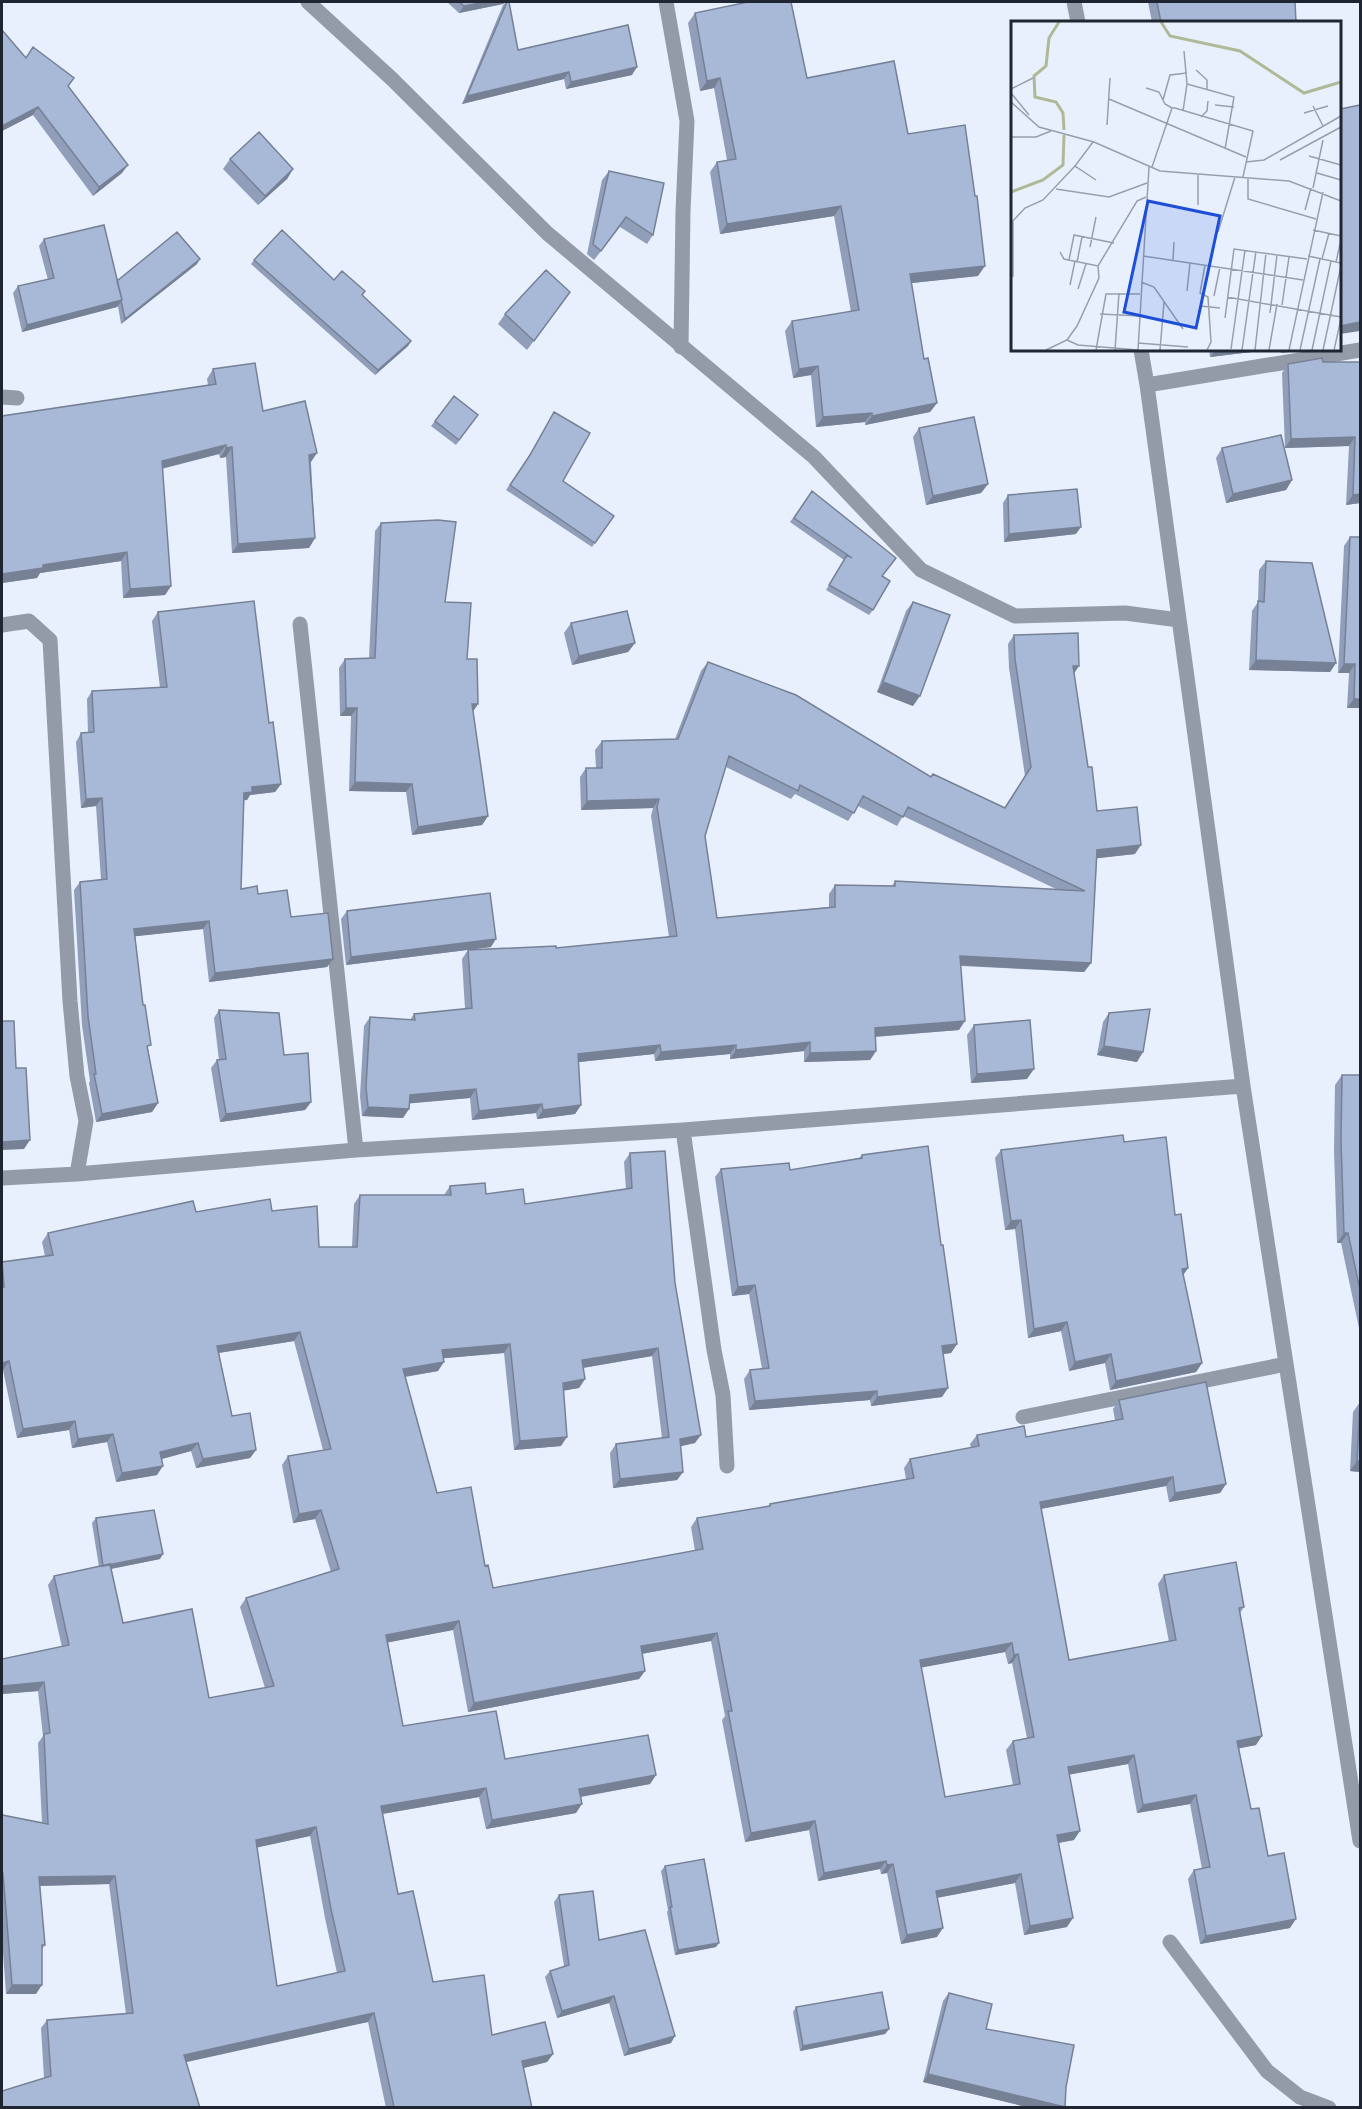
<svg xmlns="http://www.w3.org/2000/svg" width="1362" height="2109" viewBox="0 0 1362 2109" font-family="Rubik,sans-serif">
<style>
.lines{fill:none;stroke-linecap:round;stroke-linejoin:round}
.minor{stroke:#939ba9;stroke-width:15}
.wall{fill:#909eb9;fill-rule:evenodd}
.shaded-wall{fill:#768196}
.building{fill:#a8b8d7;stroke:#768196;stroke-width:1.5;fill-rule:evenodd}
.inset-river{fill:none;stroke:#b0b997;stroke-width:3}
.inset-road{fill:none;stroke:#989fac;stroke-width:1.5}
.view{fill:#1d4ed8;fill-opacity:0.15;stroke:#1d4ed8;stroke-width:3}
.inset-edge{fill:none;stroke:#1f2632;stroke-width:3}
</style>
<rect width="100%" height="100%" fill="#e9f0fd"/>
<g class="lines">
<path class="minor" d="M308,2L392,79L547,233L814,457L921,570L1015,616L1125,613L1179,620
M666,2L687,121L683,211L681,347
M1074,2L1078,22
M1141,350L1147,385L1243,1086L1360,1841
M1147,385L1360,350
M2,397L17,398
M300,624L356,1150
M2,625L29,621L50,640L70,1001L77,1076L86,1121L77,1174
M683,1130L714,1350L723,1395L727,1466
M2,1178L77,1174L356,1150L683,1130L1243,1086
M1023,1417L1286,1364
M1170,1942L1267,2071L1300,2097L1329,2108"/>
</g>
<path class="wall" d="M447,2H505L503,4L459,13Z
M506,2H509L518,50L632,75L566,89L564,79L462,104L503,5Z
M1148,2H1295L1296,22H1152Z
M695,13L807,78L908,134L978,276L911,283L924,359L937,403L930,412L865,425V422L816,427L811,375L793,378L785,331L792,321L851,312L834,216L720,234L710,172L717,162L727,160L714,88L700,91L688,23Z
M2,30L26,58L68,86L122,173L93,196L33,115L2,131Z
M230,159L293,169L287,179L258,205L223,169Z
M609,171L653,235L647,244L620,227L594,260L587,254L602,180Z
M44,239L117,281L197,264L121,324L118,306L117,307L22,332L13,293L18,286L48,280L39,246Z
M254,260L334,280L362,295L411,341L408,346L375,375L251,264Z
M564,301L527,350L498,324L505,314Z
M1209,350H1268L1210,357Z
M1360,362V503L1346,505L1349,446L1285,448L1282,373L1288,364Z
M213,369L263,411L311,462L315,538L309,548L232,553L226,457L220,458L219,454L162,469L171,586L165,595L123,598L121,561L40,573L37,578L2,583V416L208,385L207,379Z
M454,396L478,415L456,445L431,426Z
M554,412L563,481L614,516L592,547L506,490L527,459Z
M919,428L988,484L981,493L926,505L913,437Z
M1222,448L1292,480L1286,490L1226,503L1216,458Z
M812,491L883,576L873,610L869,615L826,590L844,560L790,522Z
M1008,495L1076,534L1004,542L1003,503Z
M381,523L445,602L467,659L478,704L473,711L488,816L482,825L412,835L406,792L349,791L351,716H340L339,668L345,659L369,658L375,531Z
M1350,537H1360V708H1347L1349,673H1338L1344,546Z
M1266,561L1336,663L1330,672L1249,670L1252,611L1258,602L1259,570Z
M913,602V706L877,692L906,611Z
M158,612L269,723L281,784L275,792L250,795L247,800H244L241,889L258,894L291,917L333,959L327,967L209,982L203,929L135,936L148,1049L158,1103L152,1112L96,1122L89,1083L90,1081L82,1025L74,890L80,882L101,880L96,806L81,808L76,742L81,733H88L87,699L92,691L160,688L152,621Z
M571,623L635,643L628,652L572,665L564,633Z
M1014,635L1074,673L1088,767L1097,811L1135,854L1097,858L1091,963L1084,972L961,966L959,1030L875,1037L876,1051L870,1060L804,1062V1051L730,1059V1054L655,1061L654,1054L578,1062L581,1105L575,1114L537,1119L536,1113L472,1120L470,1098L409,1103L403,1118L362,1116L360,1096L364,1026L370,1017L410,1020L414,1014L465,1009L462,959L468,950L556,948L669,937L651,816L653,808L581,810L580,777L586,768H596L595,750L602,741L675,739L701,671L708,662L931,777L1004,808L1025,776L1009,668L1008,644ZM726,767L791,799L795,794L848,821L858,806L897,826L903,816L1056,889L895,881L892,886L835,885L829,894V907L717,918L705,836Z
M347,911L491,947L346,965L341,919Z
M219,1010L284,1055L311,1102L305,1110L220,1122L211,1068L217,1060H219L214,1018Z
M1109,1013L1137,1062L1097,1055L1103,1022Z
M974,1025L1027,1079L971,1083L967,1035Z
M1342,1075H1360V1328H1359L1341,1243H1337L1334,1151L1335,1085Z
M1124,1142L1175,1215L1188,1268L1183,1274L1202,1363L1196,1372L1110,1390L1105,1363L1069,1371L1061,1331L1028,1338L1015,1229L1005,1230L995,1158L1001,1150Z
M630,1153L675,1283L695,1443L680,1446L683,1472L677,1480L613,1488L610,1453L616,1444L662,1438L652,1356L583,1368L585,1379L579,1388L563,1390L561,1446L514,1450L504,1353L443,1358L438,1371L405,1377L437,1493L485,1566L493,1588L695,1551L691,1527L697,1518L768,1507L770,1504L906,1479L904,1468L910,1459L971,1448L970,1444L977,1435L1026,1437L1115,1420L1113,1409L1119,1400L1226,1484L1220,1493L1169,1502L1166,1486L1041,1509L1069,1660L1169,1642L1158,1584L1164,1575L1244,1607L1240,1613L1256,1745L1239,1748L1251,1809L1268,1856L1290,1928L1200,1944L1188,1879L1194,1870L1202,1869L1190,1804L1137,1813L1128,1764L1070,1774L1074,1840L1059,1843L1067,1927L1024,1935L1015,1883L937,1898V1937L901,1944L887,1873L881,1874L880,1869L818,1881L809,1830L745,1842L722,1720L725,1716L711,1641L642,1654L645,1671L639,1679L468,1712L453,1630L388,1642L403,1726L505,1759L656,1775L650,1784L581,1797L576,1813L486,1829L479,1797L383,1814L398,1894L433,1982L492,2035L553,2054L547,2062L523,2068L532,2108H386L368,2022L44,2078L41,2028L47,2020L126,2014L109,1884L40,1886L45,1945L42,1949L36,1994H6L2,1939V1815L42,1823L38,1743L43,1736L38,1691L2,1694V1659L62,1647L48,1585L54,1576L99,1567L92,1523L96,1518L160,1559L111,1569L123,1623L209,1698L265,1688L240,1607L246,1598L331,1572L315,1519L293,1523L282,1465L288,1456L323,1450L294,1341L219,1353L232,1416L256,1450L250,1458L196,1468L191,1451L162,1459L157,1475L116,1482L107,1442L72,1448L69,1430L17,1438L3,1370H2V1262L45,1256L42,1242L48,1233L196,1212L272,1211L319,1247H352L354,1204L360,1195H444L450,1186L525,1204L626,1189L624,1162ZM1005,1652L1008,1664L1012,1663L1027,1738L1013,1741L1006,1750L1013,1785L945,1797L921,1667ZM310,1836L325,1918L337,1973L277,1986L257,1847Z
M862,1155L941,1245L957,1344L951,1353L943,1354L942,1397L871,1406L870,1400L749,1410L744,1379L750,1370L762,1369L749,1294L732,1296L715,1177L721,1169L790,1170L859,1158Z
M1360,1402V1472L1350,1471L1353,1412Z
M665,1866L716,1947L675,1955L667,1912L668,1910L661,1871Z
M559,1895L599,1940L671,2043L624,2056L609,2003L557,2018L545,1977L550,1971L564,1966L554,1902Z
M949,1993L986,2029L1066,2087L1064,2108H1031L923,2082L943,2001Z
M796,2007L889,2029L885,2034L800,2051L793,2012Z"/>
<path class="shaded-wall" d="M486,2H505L503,4L459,13L464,6Z
M637,67L632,75L566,89L571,82Z
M569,72L564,79L462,104L467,96Z
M720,78L714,88L700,91L707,81Z
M38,107L33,115L2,131V126Z
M128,165L122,173L93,196L99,187Z
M293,169L287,179L258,205L265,196Z
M841,206L834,216L720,234L727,224Z
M200,259L197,264L121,324L125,319Z
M985,266L978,276L903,284L910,274Z
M122,300L117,307L22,332L27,325Z
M1360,322V331L1340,334V326Z
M411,341L408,346L375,375L378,370Z
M1216,350H1268L1210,357Z
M1283,350H1303L1281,353Z
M818,366L811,375L793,378L799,369Z
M937,403L930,412L865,425L872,416Z
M872,413L865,422L816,427L823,417Z
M1355,437L1349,446L1285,448L1291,439Z
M226,445L219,454L155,470L162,461Z
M232,447L226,457L220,458L226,448Z
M317,453L311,462L303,464L309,455Z
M1292,480L1286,490L1226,503L1233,494Z
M988,484L981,493L926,505L933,496Z
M1360,494V503L1346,505L1353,495Z
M1081,527L1076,534L1004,542L1009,534Z
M315,538L309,548L232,553L238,544Z
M127,552L121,561L40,573L37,578L2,583V574L43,565Z
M171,586L165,595L123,598L130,589Z
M635,643L628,652L572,665L579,656Z
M1256,660L1336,663L1330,672L1249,670Z
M1344,664H1355L1349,673H1338Z
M1073,666H1079L1073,675Z
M883,682L920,696L913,706L877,692Z
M1354,699H1360V708H1347Z
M472,704H478L472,713Z
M346,708H357L351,716H340Z
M355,782L412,784L406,792L349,791Z
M281,784L275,792L250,795L247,800L238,801L244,793L252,787Z
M102,798L96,806L81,808L86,799Z
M659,799L653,808L581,810L587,801Z
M488,816L482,825L412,835L418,827Z
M1141,845L1135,854L1091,859L1097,850Z
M209,921L203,929L129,937L134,929Z
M496,939L491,947L346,965L351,957Z
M960,956L1091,963L1084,972L954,965Z
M333,959L327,967L209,982L215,973Z
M965,1021L959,1030L869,1037L875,1028Z
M810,1042L804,1051L730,1059L736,1050Z
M660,1045L654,1054L571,1063L578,1054Z
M736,1045L730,1054L655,1061L661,1052Z
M1104,1046L1143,1052L1137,1062L1097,1055Z
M876,1051L870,1060L804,1062L810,1053Z
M1034,1069L1027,1079L971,1083L977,1074Z
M476,1089L470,1098L404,1104L410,1095Z
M311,1102L305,1110L220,1122L226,1114Z
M158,1103L152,1112L96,1122L102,1114Z
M542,1104L536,1113L472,1120L479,1111Z
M581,1105L575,1114L537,1119L543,1110Z
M368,1107L409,1109L403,1118L362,1116Z
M30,1140L24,1149L2,1150V1142Z
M1021,1220L1015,1229L1005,1230L1011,1221Z
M1344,1233H1348L1341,1243H1337Z
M1188,1268L1182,1277V1269Z
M755,1285L749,1294L732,1296L738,1287Z
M1067,1322L1061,1331L1028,1338L1034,1329Z
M300,1332L294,1341L211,1354L217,1346Z
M510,1344L504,1353L436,1359L442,1350Z
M957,1344L951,1353L936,1355L942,1346Z
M658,1348L652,1356L576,1369L582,1360Z
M1111,1354L1105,1363L1069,1371L1075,1362Z
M9,1361L3,1370H2V1363Z
M444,1362L438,1371L397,1378L403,1369Z
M1202,1363L1196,1372L1110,1390L1116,1381Z
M585,1379L579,1388L557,1392L563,1383Z
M948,1388L942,1397L871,1406L877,1397Z
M877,1391L870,1400L749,1410L755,1401Z
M75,1421L69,1430L17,1438L23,1429Z
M113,1434L107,1442L72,1448L78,1439Z
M701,1435L695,1443L673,1448L680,1439Z
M567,1437L561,1446L514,1450L520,1441Z
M198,1443L191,1451L154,1461L160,1452Z
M256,1450L250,1458L196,1468L203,1459Z
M1357,1461H1360V1472L1350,1471Z
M163,1466L157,1475L116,1482L122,1473Z
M683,1472L677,1480L613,1488L620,1479Z
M1173,1477L1166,1486L1034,1510L1040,1502Z
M1226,1484L1220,1493L1169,1502L1175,1493Z
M321,1510L315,1519L293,1523L299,1514Z
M163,1554L160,1559L100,1571L103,1567Z
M459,1621L453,1630L380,1644L386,1635Z
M717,1633L711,1641L635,1655L641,1646Z
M1012,1643L1005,1652L914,1669L920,1660Z
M1018,1654L1012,1663L1008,1664L1014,1655Z
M645,1671L639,1679L468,1712L474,1703Z
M44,1682L38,1691L2,1694V1686Z
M1262,1736L1256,1745L1231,1750L1237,1741Z
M1134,1755L1128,1764L1062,1776L1068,1767Z
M656,1775L650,1784L573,1798L579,1789Z
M486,1788L479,1797L375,1815L381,1806Z
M1196,1795L1190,1804L1137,1813L1143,1805Z
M582,1804L576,1813L486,1829L492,1820Z
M815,1821L809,1830L745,1842L751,1833Z
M316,1827L310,1836L250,1849L256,1840Z
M1080,1831L1074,1840L1051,1844L1057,1835Z
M886,1861L880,1869L818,1881L824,1873Z
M893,1864L887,1873L881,1874L887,1865Z
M1021,1874L1015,1883L930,1899L936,1891Z
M115,1876L109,1884L33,1886L39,1877Z
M1073,1918L1067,1927L1024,1935L1030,1926Z
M1296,1919L1290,1928L1200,1944L1206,1936Z
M943,1928L937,1937L901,1944L907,1935Z
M719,1943L716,1947L675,1955L678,1950Z
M12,1985H42L36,1994H6Z
M614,1996L609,2003L557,2018L562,2011Z
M374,2013L368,2022L178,2064L184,2055Z
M889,2029L885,2034L800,2051L803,2046Z
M675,2036L671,2043L624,2056L629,2049Z
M553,2054L547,2062L516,2070L522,2061Z
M928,2074L1065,2107L1031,2108L923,2082Z"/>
<path class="building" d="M459,2H486L464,6Z
M507,2H509L518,50L628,25L637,67L571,82L569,72L467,96Z
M748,2H791L807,78L894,61L908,134L965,125L975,196H977L985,266L910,274L924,359L928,358L937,403L872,416V413L823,417L818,366L799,369L792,321L859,310L841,206L727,224L717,162L736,159L720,78L707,81L695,13Z
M1157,2H1295L1296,22H1161Z
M2,30L26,58L33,47L74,78L68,86L128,165L99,187L38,107L2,126Z
M1360,105V322L1340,326V109Z
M259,132L293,169L265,196L230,159Z
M609,171L664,183L653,235L626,217L601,251L593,244Z
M104,225L122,300L27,325L18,286L54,278L44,239Z
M282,230L334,280L342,271L365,291L362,295L411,341L378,370L254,260Z
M177,232L200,259L125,319L121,301L122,300L117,281Z
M546,270L570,292L534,341L505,314Z
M1322,358L1323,362H1360V494L1353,495L1355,437L1291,439L1288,364Z
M255,363L263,411L305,401L317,453L309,455L315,538L238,544L232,447L226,448V445L162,461L171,586L130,589L127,552L43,565V568L2,574V416L216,384L213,369Z
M454,396L478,415L459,440L435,421Z
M554,412L590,433L563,481L614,516L595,543L510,485L530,455Z
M974,417L988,484L933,496L919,428Z
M1281,435L1292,480L1233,494L1222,448Z
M1077,489L1081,527L1009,534L1008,495Z
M812,491L896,558L882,576L890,581L873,610L829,585L847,555L852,558L794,518Z
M438,520L456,522L445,602L471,603L467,659H477L478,704H472L488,816L418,827L412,784L355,782L357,708H346L345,659L375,658L381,523Z
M1350,537H1360V699H1354L1355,664H1344Z
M1266,561L1312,563L1336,663L1256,660L1258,601L1264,602Z
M254,601L269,723L273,722L281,784L252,787V792L244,793L241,889L257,886L258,894L287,890L291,917L328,913L333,959L215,973L209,921L134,929L143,1005H145L151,1045L147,1046L158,1103L102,1114L94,1074H96L88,1016L80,882L107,879L102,798L86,799L81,733L94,732L92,691L167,687L158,612Z
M913,602L950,615L920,696L883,682Z
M627,611L635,643L579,656L571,623Z
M1078,633L1079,666H1073L1088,767H1092L1097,811L1137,807L1141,845L1097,850L1091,963L960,956L965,1021L875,1028L876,1051L810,1053V1042L736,1050V1045L661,1052L660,1045L578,1054L581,1105L543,1110L542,1104L479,1111L476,1089L410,1095L409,1109L368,1107L366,1087L370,1017L415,1020L414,1014L472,1008L468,950L556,946V948L677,936L657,807L659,799L587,801L586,768H602V741L678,739L708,662L796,695L931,777L933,774L1005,808L1031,767L1015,659L1014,635ZM729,756L798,791L800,785L854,813L863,796L903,817L908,807L1085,891L895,881V886L835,885V907L717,918L705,836Z
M490,893L496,939L351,957L347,911Z
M1150,1009L1143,1052L1104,1046L1109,1013Z
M219,1010L279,1013L284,1055L308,1053L311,1102L226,1114L217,1060L226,1059Z
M1030,1020L1034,1069L977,1074L974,1025Z
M2,1021H14L16,1068H26L30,1140L2,1142Z
M1342,1075H1360V1290L1348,1233H1344L1341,1141Z
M1123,1135L1124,1142L1166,1137L1175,1215L1181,1214L1188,1268L1182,1269L1202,1363L1116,1381L1111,1354L1075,1362L1067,1322L1034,1329L1021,1220L1011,1221L1001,1150Z
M928,1146L941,1245H943L957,1344L942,1346L948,1388L877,1397V1391L755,1401L750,1370L769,1368L755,1285L738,1287L721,1169L789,1163L790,1170L862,1158V1155Z
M665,1151L675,1283L701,1435L680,1439L683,1472L620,1479L616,1444L669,1437L658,1348L582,1360L585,1379L563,1383L567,1437L520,1441L510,1344L442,1350L444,1362L403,1369L437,1493L471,1487L485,1566L488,1565L493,1588L703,1549L697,1518L770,1506V1504L914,1478L910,1459L979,1446L977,1435L1024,1426L1026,1437L1123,1419L1119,1400L1206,1382L1226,1484L1175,1493L1173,1477L1040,1502L1069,1660L1176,1640L1164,1575L1236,1562L1244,1607L1239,1608L1262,1736L1237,1741L1251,1809L1259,1808L1268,1856L1284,1853L1296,1919L1206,1936L1194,1870L1210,1867L1196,1795L1143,1805L1134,1755L1068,1767L1080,1831L1057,1835L1073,1918L1030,1926L1021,1874L936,1891L943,1928L907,1935L893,1864L887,1865L886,1861L824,1873L815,1821L751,1833L728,1711H732L717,1633L641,1646L645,1671L474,1703L459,1621L386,1635L403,1726L496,1711L505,1759L648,1735L656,1775L579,1789L582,1804L492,1820L486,1788L381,1806L398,1894L413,1891L433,1982L484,1975L492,2035L545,2022L553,2054L522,2061L532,2108H390L394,2107L374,2013L184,2055L200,2108H2V2091L51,2076L47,2020L133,2013L115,1876L39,1877L45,1945H42V1985H12L3,1874L2,1875V1815L48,1824L44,1734L50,1733L44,1682L2,1686V1659L69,1645L54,1576L110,1564L123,1623L192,1609L209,1698L274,1686L246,1598L339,1569L321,1510L299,1514L288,1456L331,1449L300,1332L217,1346L232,1416L250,1413L256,1450L203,1459L198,1443L160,1452L163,1466L122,1473L113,1434L78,1439L75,1421L23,1429L9,1361L2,1363V1287H4L2,1262L53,1255L48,1233L193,1201L196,1212L270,1199L272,1211L317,1206L319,1247H357L360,1195H451L450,1186L485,1183L486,1194L523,1189L525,1204L632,1188L630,1153ZM1012,1643L1014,1655L1018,1654L1034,1737L1013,1741L1020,1784L945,1797L920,1660ZM316,1827L331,1909L345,1971L277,1986L256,1840Z
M1360,1402V1461H1357Z
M154,1510L163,1554L103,1566L96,1518Z
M704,1859L719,1943L678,1950L670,1907H672L665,1866Z
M593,1891L599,1940L645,1930L675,2036L629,2049L614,1996L562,2011L550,1971L569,1965L559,1895Z
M882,1992L889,2029L803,2046L796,2007Z
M949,1993L992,2004L986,2029L1074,2045L1066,2087L1065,2107L928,2074Z"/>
<g transform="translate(1011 21)">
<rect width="330" height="330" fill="#e9f0fd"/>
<path class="inset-river" d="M48,1L38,17L35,45L23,55L24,76L45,81L52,92L53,109M150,1L159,15L229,30L293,72L330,61M0,171L32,159L52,144L53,114"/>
<path class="inset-road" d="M185,49L196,59V69M176,63L223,76L214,128M135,67L148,71L154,83L161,87M0,68L22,57M0,72L18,94M98,78L235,136M152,79L159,54L176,52M0,81L28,106L83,121L149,150L278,160L330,180M204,84L223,86M302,85L312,105M172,90L176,63L173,30M293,92L317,85M190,96L196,90L197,80M96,104L99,57M0,116H25L40,110M82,121L64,145L85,159M298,135L330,144M269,139L330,106M235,141L253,139L330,95M141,146L161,87H164L242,110L232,156M306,152L330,159M187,153V184M237,157V178L305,198M302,167L312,119M45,168L98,176L136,162M294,189L300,167M0,202L14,187L32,179L64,145M302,209L330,215M207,211L224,156M79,226L85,196M49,231L53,238L87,245L126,180L135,176M132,235L292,259M297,235L330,242M311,238L318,212M58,239L63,214L103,222M162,239L163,221M66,241L71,216M325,241L330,219M194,244L189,272L197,276L200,321L196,329M2,256V201M130,261L143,266L172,308M59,264L64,240M67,268L75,243M176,270L179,242M203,275L209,246M216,276L330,296M271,284L278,236M189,285L209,287M259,292L266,234M89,293L128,295M214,297L223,228L296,238M56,319L67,324L127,329M127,322L177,326M220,328L234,229M35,329L56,319L66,305L88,257L87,245M85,329L95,273H129M104,329L108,272M127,329L138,146M149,329L153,281M231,329L245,230M244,329L255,232M258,329L266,283M278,329L312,171M289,329L309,238M301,329L320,240M312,329L330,245M323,329L330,298"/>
<path class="view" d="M137,180L209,195L185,307L113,291Z"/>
<rect width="330" height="330" class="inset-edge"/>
</g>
<rect width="1362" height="2109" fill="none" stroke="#1f2632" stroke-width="6"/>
</svg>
